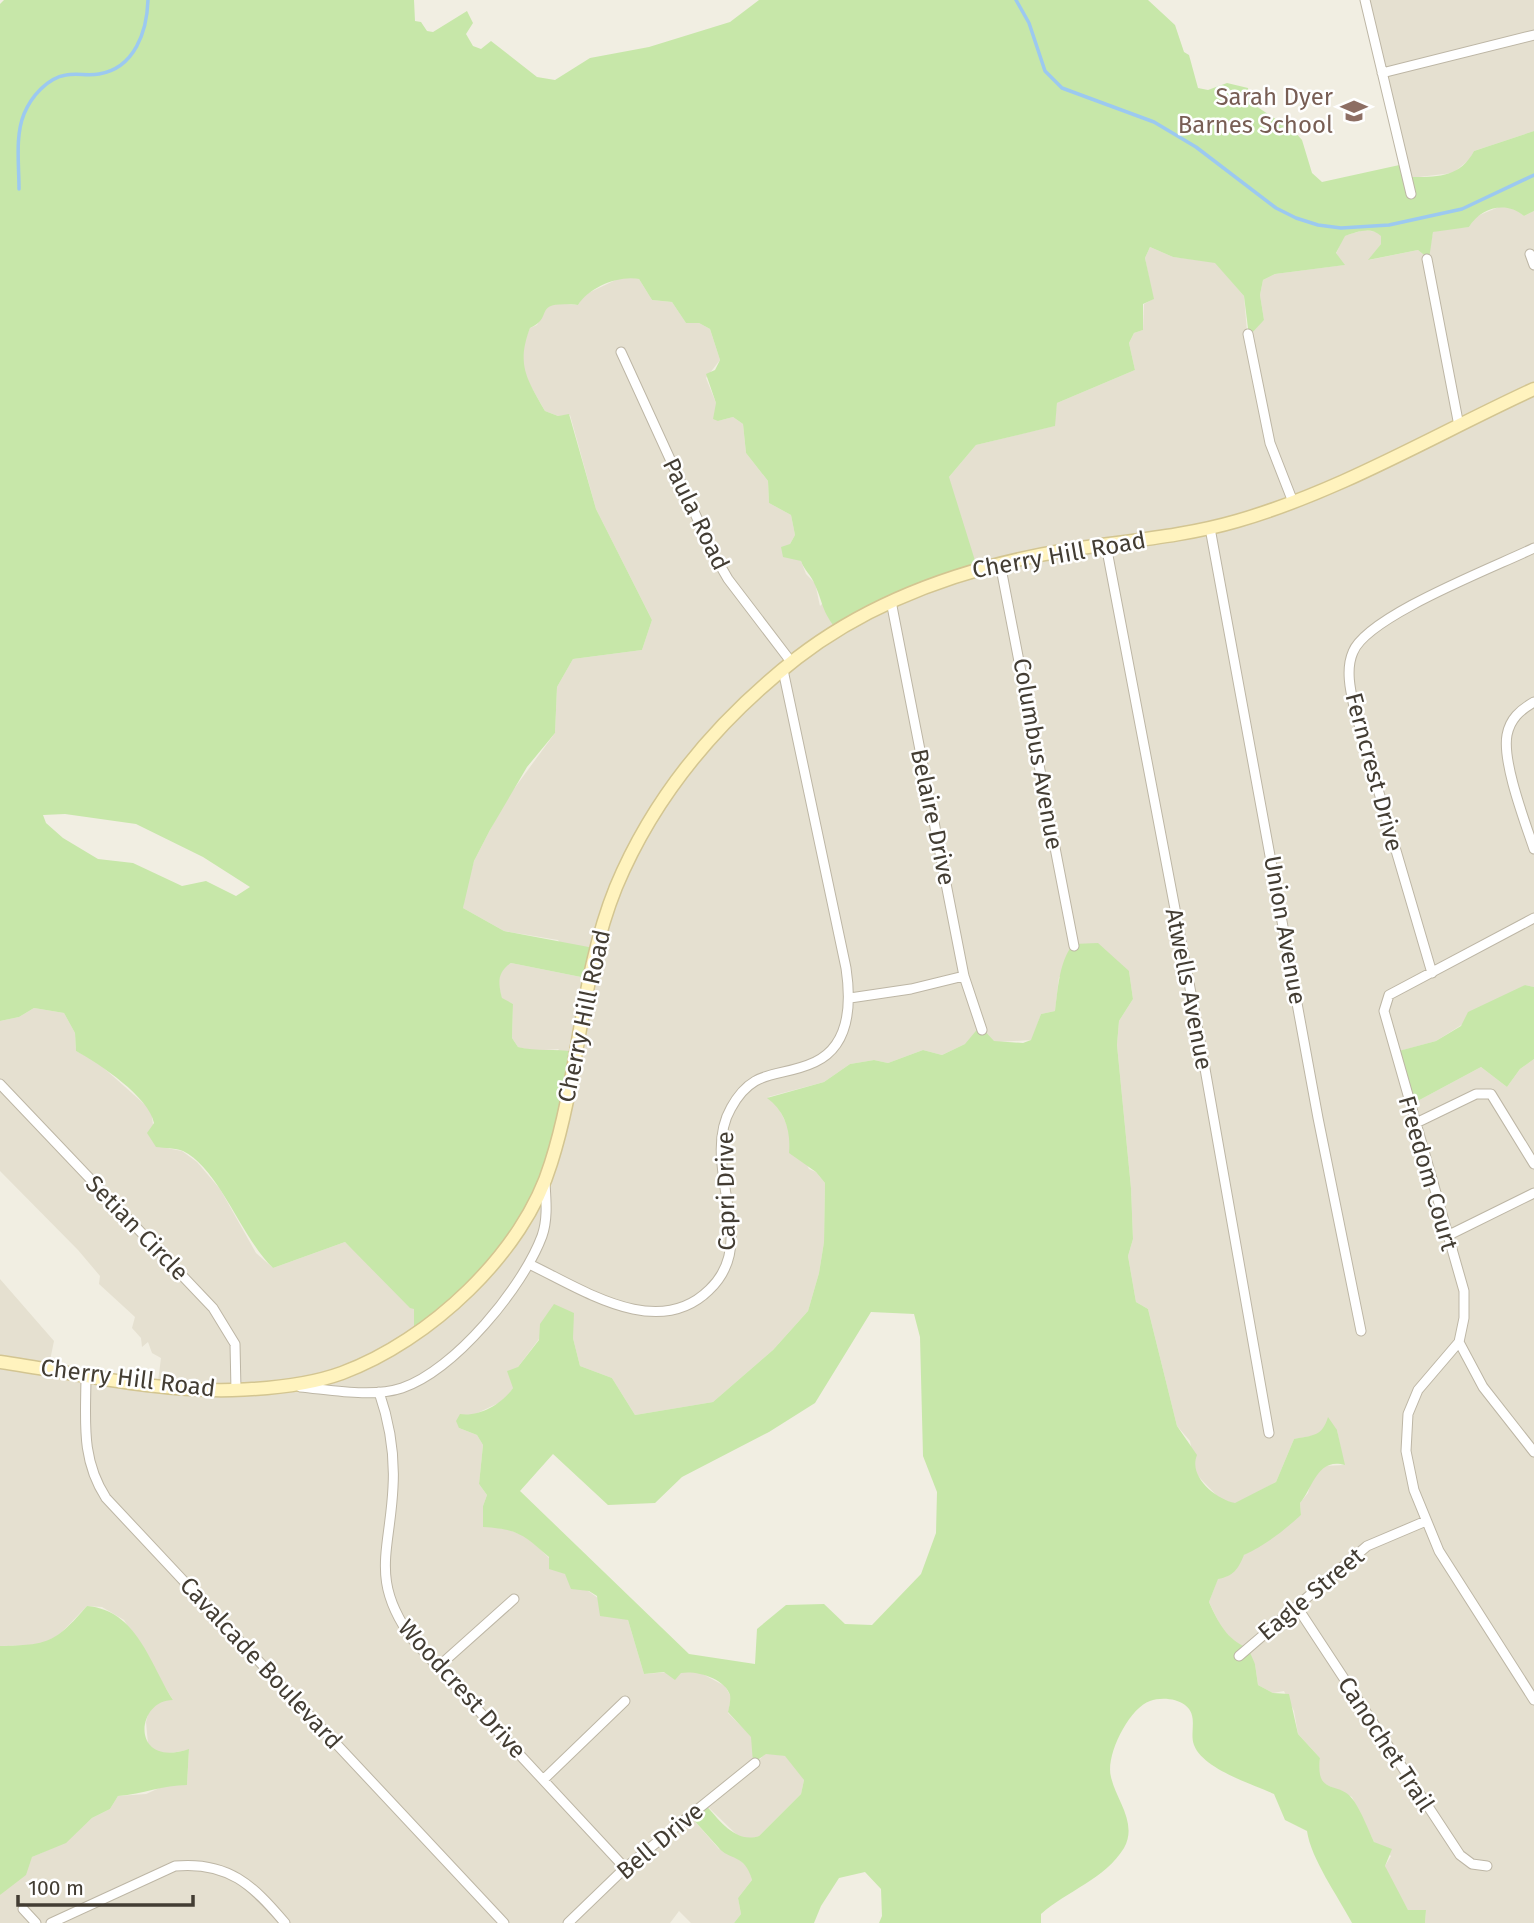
<svg xmlns="http://www.w3.org/2000/svg" width="1534" height="1923" viewBox="0 0 1534 1923" font-family="'Fira Sans',sans-serif">
<style>
.residential{fill:#e5e0d0}
.green{fill:#c7e7a9;fill-rule:evenodd}
.lines{fill:none;stroke-linecap:round;stroke-linejoin:round}
.stream{stroke:#9cc9f0;stroke-width:3.5}
.minor-casing{stroke:#bdb6a5;stroke-width:11}
.secondary-casing{stroke:#d3c591;stroke-width:15}
.minor{stroke:#fff;stroke-width:9}
.secondary{stroke:#fff3be;stroke-width:12}
.labels{text-anchor:middle;dominant-baseline:central;stroke-width:5;stroke-linejoin:round;paint-order:stroke}
.education-label{font-size:24px;fill:#785e54;stroke:#fff;text-anchor:end}
.street-label{font-size:24px;fill:#433d33;stroke:#fff}
</style>
<rect width="100%" height="100%" fill="#f1eee2"/>
<path class="residential" d="M1366,0H1534V131L1474,151L1470,159L1453,173L1410,178Z
M1501,206L1515,208L1524,216L1534,211V987L1525,985L1517,990L1436,1041L1396,1052L1412,1104L1481,1067L1507,1087L1520,1069L1534,1059V1923H1425L1426,1910H1408L1389,1878L1385,1866L1391,1856L1374,1842L1352,1797L1323,1783L1318,1774L1320,1758L1298,1734L1294,1711L1284,1691L1273,1693L1258,1685L1255,1664L1221,1627L1209,1602L1218,1578L1244,1555L1301,1515L1300,1503L1308,1493L1311,1481L1324,1466L1344,1465L1337,1430H1324L1318,1435L1294,1439L1276,1482L1235,1504L1221,1500L1196,1474L1190,1441L1177,1426L1148,1309L1136,1302L1128,1256L1133,1239L1131,1188L1117,1045L1119,1021L1133,999L1129,971L1059,977L1055,1011L1041,1014L1032,1040L965,1044L942,1055L923,1050L888,1063L874,1060L850,1064L824,1082L768,1097L777,1105L809,1169L816,1172L825,1183L824,1242L819,1273L808,1311L773,1350L713,1402L635,1415L612,1378L580,1366L573,1338V1313L542,1329L539,1339L518,1367L513,1388L505,1400L471,1416L459,1428L477,1435L483,1445L479,1484L487,1495L483,1506L503,1528L528,1537L565,1574L628,1620L644,1674L695,1670L725,1686L731,1697L728,1713L752,1737L758,1761L766,1753L786,1756L799,1771L804,1780L801,1794L759,1836L750,1839L738,1836L705,1804L691,1817L719,1849L731,1853L749,1868L752,1880L738,1898L741,1914L734,1923H691L679,1911L670,1923H0V1895L32,1857L66,1842L92,1818L110,1809L118,1796L146,1794L166,1785H187L189,1750L164,1754L155,1752L148,1744L146,1722L149,1710L163,1700H173L124,1620L102,1607L87,1606L60,1634L41,1645L0,1646V1279L54,1341L49,1365L158,1382L161,1358L152,1353L148,1342L142,1347L141,1338L132,1328L135,1317L99,1284L100,1276L78,1250L0,1171V1021L19,1017L34,1008L64,1013L75,1033L76,1051L97,1062L151,1110L156,1146L182,1151L197,1162L220,1189L256,1253L273,1268L345,1242L373,1268L559,1049L533,1051L518,1047L512,1038L513,1004L502,999L498,982L502,969L511,963L586,978L558,940L504,931L463,908L465,891L474,861L505,801L555,733L557,687L573,659L642,650L652,620L596,509L570,415L558,416L545,411L525,376L521,350L530,328L537,325L547,307L554,303L578,305L584,295L624,276L639,279L652,300L672,302L686,323H699L710,329L720,360L706,378L716,403L718,421L733,417L743,424L746,453L768,481L769,503L791,515L795,535L790,544L792,556L801,561L806,574L815,583L820,606L949,477L976,445L1054,426L1057,403L1135,370L1129,343L1134,333L1143,330L1144,304L1153,299L1145,258L1150,247L1173,257L1215,262L1244,296L1247,332L1264,320L1260,295L1263,280L1275,274L1344,265L1336,254L1344,236L1364,230L1377,232L1382,236L1381,244L1369,260L1418,250L1428,258L1433,232L1442,229L1469,227L1475,217Z"/>
<path class="green" d="M4,0H414L415,21L421,22L427,31L433,32L467,11L473,23L466,34L473,46L481,49L491,41L537,77L555,80L590,58L649,47L730,22L759,0H1148L1175,25L1184,52L1189,55L1198,88L1208,90L1227,83L1248,88L1250,102L1295,132L1302,140L1312,173L1322,182L1404,164L1410,177C1436,177 1460,178 1474,151L1534,131V211L1524,216C1506,200 1480,208 1469,227L1433,232L1429,259L1418,250L1368,260L1381,244V236C1371,226 1357,232 1345,236L1336,253L1345,265L1275,274L1263,280L1260,295L1264,320L1249,336L1244,296L1215,263L1173,257L1150,247L1145,258L1154,299L1143,304V330L1134,333L1129,343L1135,370L1057,403L1055,426L976,445L949,477L977,567L837,630C821,610 824,605 815,585C812,576 804,570 801,561L783,557L781,547L790,544L795,535L791,515L769,503L768,481L746,453L743,424L733,417L718,421L713,419L716,403L706,374L715,370L720,360L710,329L699,323H686L672,302L652,300L639,279C619,275 589,287 578,305C529,301 556,317 530,328C516,365 527,379 545,411L558,416L569,414L596,509L652,620L642,650L573,659L557,687L555,733L527,767L490,830L474,861L463,908L504,931L594,948L586,978L511,963C497,972 498,983 502,998L513,1004L512,1038L518,1047C537,1052 555,1048 574,1052L546,1175L492,1264L414,1333V1309L410,1308L345,1242L273,1268C242,1239 219,1168 183,1151C176,1148 164,1148 156,1147L147,1133L154,1123C149,1097 100,1064 76,1051L75,1033L64,1013L34,1008L19,1017L0,1021V4ZM65,814L136,824L203,857L250,887L236,896L206,881L182,886L133,863L98,859L63,838L46,823L43,815Z
M1098,943L1129,971L1133,999L1119,1021L1117,1045L1131,1188L1133,1239L1128,1256L1136,1302L1148,1309L1177,1426L1197,1455C1188,1477 1216,1499 1235,1503L1276,1482L1294,1439C1313,1435 1322,1437 1328,1417L1337,1430L1345,1465C1317,1457 1313,1488 1300,1503L1301,1515C1282,1532 1267,1544 1244,1555C1238,1569 1234,1576 1218,1579L1209,1602C1218,1622 1227,1640 1248,1648L1255,1664L1258,1685L1273,1693L1289,1694L1298,1734L1320,1758C1315,1798 1340,1779 1354,1801C1362,1813 1368,1829 1374,1842L1392,1849L1385,1866L1408,1910H1426L1425,1923H1352C1338,1896 1311,1859 1307,1831L1285,1820L1274,1794C1252,1784 1203,1769 1194,1745C1189,1732 1199,1716 1185,1705C1176,1698 1160,1697 1150,1701C1129,1708 1105,1756 1111,1777C1116,1800 1138,1823 1124,1848C1105,1879 1067,1891 1041,1914V1923H879L882,1916L881,1889L865,1872L839,1878L821,1906L814,1923H734L741,1914L738,1898L752,1880C745,1853 729,1861 718,1847C709,1837 700,1827 691,1817L705,1804C719,1820 736,1844 759,1836L801,1794L804,1780L785,1756L766,1754L753,1763L751,1737L728,1712C729,1707 731,1700 730,1695C725,1678 695,1670 681,1673L675,1680L664,1672L644,1674L628,1620L600,1616L597,1596L589,1591L571,1589L565,1574L549,1569V1557C524,1535 518,1529 483,1527V1506L487,1495L479,1484L483,1445L477,1435L459,1428L456,1421L460,1414C479,1417 502,1404 513,1388L507,1371L518,1367L539,1340L540,1324L554,1304L574,1313L573,1338L580,1366L612,1378L635,1415L713,1402L773,1350L808,1311L819,1273L824,1242L825,1183L816,1172L789,1153C791,1131 785,1111 767,1098L824,1082L850,1064L874,1060L888,1063L923,1050L942,1055L965,1044L980,1026L994,1041L1023,1043L1031,1040L1041,1014L1055,1011C1058,989 1059,962 1073,944ZM871,1312L914,1314L920,1337L923,1456L937,1492L936,1533L921,1574L872,1625L845,1624L824,1604L786,1605L757,1629L755,1664L689,1654L520,1491L553,1454L608,1505L655,1503L682,1477L769,1432L815,1403Z
M1525,985L1534,987V1059L1520,1069L1507,1087L1481,1067L1412,1104L1395,1052L1436,1041L1461,1026L1468,1012Z
M87,1606C137,1610 150,1664 173,1700C135,1700 130,1769 189,1749L187,1785C163,1785 143,1794 118,1796L110,1809L92,1818L66,1843L32,1857L26,1875L0,1895V1646C48,1645 55,1643 87,1606Z"/>
<g class="lines">
<path class="stream" d="M1016,0L1029,23L1045,71L1062,88L1154,122L1196,147L1276,208L1296,218L1318,225L1341,228L1389,225L1462,209L1534,175
M19,189C19,164 15,136 24,114C31,97 47,78 66,75C77,73 88,76 99,74C135,68 147,31 148,0"/>
<g class="minor-casing">
<path id="minor" d="M1365,0L1411,194
M1382,73L1534,35
M1530,254L1534,265
M1427,259L1459,426
M1248,334L1270,443L1293,502
M621,352L713,553L728,579L792,663
M1210,528L1318,1118L1361,1331
M1106,545L1201,1046L1269,1433
M1000,563L1074,946
M891,601L964,976L982,1030
M1534,702C1520,710 1510,719 1507,735C1502,762 1525,822 1534,849
M1534,918L1389,995L1384,1011L1464,1291V1318L1459,1342L1418,1390L1408,1414L1406,1451L1414,1490L1439,1551L1534,1700
M1432,973L1355,711C1351,693 1345,670 1353,652C1367,616 1495,567 1534,548
M850,998L911,989L964,976
M0,1084L213,1308L235,1344L236,1390
M1414,1124L1476,1094H1491L1534,1164
M1447,1236L1534,1193
M529,1264C582,1289 657,1341 709,1290C725,1275 732,1255 731,1233C729,1193 710,1144 731,1108C754,1066 779,1079 815,1062C851,1045 851,1001 846,968L783,670
M1459,1342L1483,1387L1534,1452
M86,1374C86,1419 80,1458 106,1498L504,1923
M300,1387C332,1390 372,1398 402,1388C455,1370 523,1287 542,1236C548,1219 546,1200 545,1183
M379,1392C390,1424 395,1453 393,1487C390,1552 369,1580 413,1640L625,1868
M1297,1607L1460,1855L1472,1864L1487,1866
M1239,1656L1367,1546L1426,1521
M439,1666L514,1599
M543,1780L625,1701
M23,1909L36,1923
M51,1923L175,1866C228,1861 253,1885 285,1923
M568,1923L625,1868L755,1763"/>
</g>
<g class="secondary-casing">
<path id="secondary" d="M0,1362C76,1373 155,1392 232,1390C267,1389 309,1385 342,1373C429,1341 524,1253 551,1163C580,1072 580,976 616,887C654,796 719,719 797,658C876,597 970,566 1067,550C1124,541 1182,537 1237,521C1341,491 1436,434 1534,389"/>
</g>
<use href="#minor" class="minor"/>
<use href="#secondary" class="secondary"/>
</g>
<defs>
<g id="school-bare" transform="scale(2.1)"><path d="M0-5L7-2L0 1L-7-2ZM-4 1L0 2.5L4 1V4Q0 6-4 4Z" fill="#8d6e63" stroke="#fff" stroke-width="2.5" paint-order="stroke"/></g>
</defs>
<g fill-rule="evenodd">
<use href="#school-bare" x="1354" y="111"/>
</g>
<g class="labels">
<g class="education-label">
<text x="1333" y="97">Sarah Dyer<tspan x="1333" dy="28">Barnes School</tspan></text>
</g>
<g class="street-label">
<text transform="translate(696 514) rotate(64)">Paula Road</text>
<text transform="translate(1059 555) rotate(-10)">Cherry Hill Road</text>
<text transform="translate(1038 754) rotate(80)">Columbus Avenue</text>
<text transform="translate(1374 772) rotate(75)">Ferncrest Drive</text>
<text transform="translate(933 817) rotate(78)">Belaire Drive</text>
<text transform="translate(1285 930) rotate(80)">Union Avenue</text>
<text transform="translate(1189 989) rotate(79)">Atwells Avenue</text>
<text transform="translate(584 1016) rotate(-78)">Cherry Hill Road</text>
<text transform="translate(1428 1173) rotate(74)">Freedom Court</text>
<text transform="translate(726 1191) rotate(-91)">Capri Drive</text>
<text transform="translate(137 1228) rotate(46)">Setian Circle</text>
<text transform="translate(128 1378) rotate(7)">Cherry Hill Road</text>
<text transform="translate(1311 1594) rotate(-40)">Eagle Street</text>
<text transform="translate(261 1663) rotate(47)">Cavalcade Boulevard</text>
<text transform="translate(462 1689) rotate(48)">Woodcrest Drive</text>
<text transform="translate(1386 1744) rotate(57)">Canochet Trail</text>
<text transform="translate(660 1841) rotate(-40)">Bell Drive</text>
</g>
</g>
<path d="M18 1895v10h175v-10" fill="none" stroke="#433d33" stroke-width="3.5"/>
<text x="28" y="1895" font-size="21" fill="#433d33" stroke="#ffffff" stroke-width="5" paint-order="stroke">100 m</text>
</svg>
